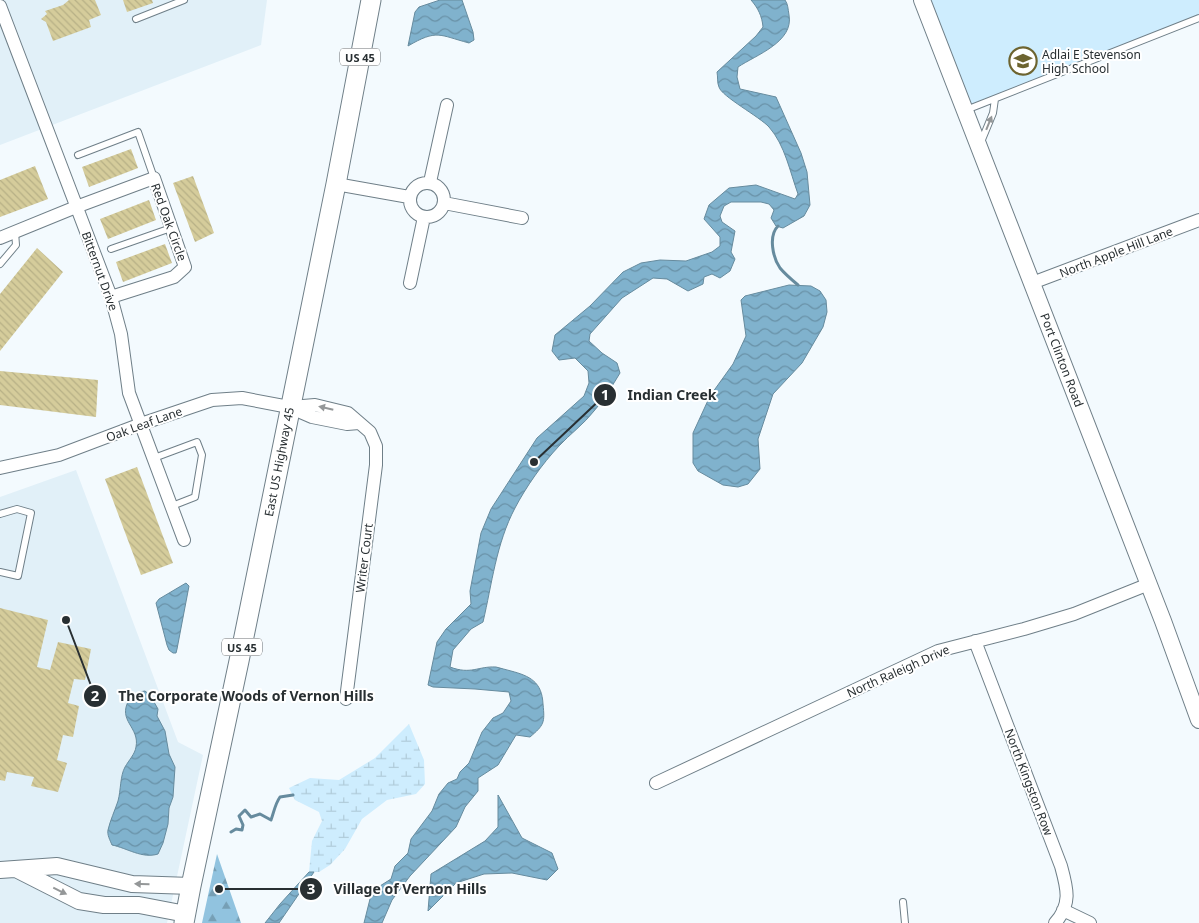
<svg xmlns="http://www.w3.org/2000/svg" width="1199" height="923" viewBox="0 0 1199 923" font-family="'Noto Sans',sans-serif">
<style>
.built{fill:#e1f0f8}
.forest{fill:url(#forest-firs)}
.wetland{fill:url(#wetland-marsh)}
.park{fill:#ceedfe}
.water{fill:url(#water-waves);stroke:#668b9e}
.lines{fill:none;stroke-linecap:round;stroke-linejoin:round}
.stream{stroke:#668b9e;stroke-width:3}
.building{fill:url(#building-back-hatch)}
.lane-casing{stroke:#6f7f88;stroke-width:8}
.street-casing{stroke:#6f7f88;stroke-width:14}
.secondary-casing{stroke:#6f7f88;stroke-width:18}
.primary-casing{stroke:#6f7f88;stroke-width:21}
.lane{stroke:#fff;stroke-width:6}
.street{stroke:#fff;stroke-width:12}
.secondary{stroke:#fff;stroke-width:16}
.primary{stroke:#fff;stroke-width:19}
.oneway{fill:#949798}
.labels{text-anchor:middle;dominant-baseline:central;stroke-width:4;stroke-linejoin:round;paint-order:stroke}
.shield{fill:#fff;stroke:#686d70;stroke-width:1}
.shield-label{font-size:11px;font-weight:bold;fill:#282f32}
.poi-label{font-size:12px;fill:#282f32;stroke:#fff;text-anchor:start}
.street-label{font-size:12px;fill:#282f32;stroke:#fff}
.leader{fill:none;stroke:#282f32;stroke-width:2}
.callout-dot{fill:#282f32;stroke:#fff;stroke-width:2}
.mark-label{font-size:15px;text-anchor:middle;font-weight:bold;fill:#fff}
.callout-label{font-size:14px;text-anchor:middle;font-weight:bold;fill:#282f32;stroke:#fff;stroke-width:4;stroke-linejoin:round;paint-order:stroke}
</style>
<defs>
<pattern id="forest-firs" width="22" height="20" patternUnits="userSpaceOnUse" patternTransform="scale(1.25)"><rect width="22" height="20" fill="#91c3df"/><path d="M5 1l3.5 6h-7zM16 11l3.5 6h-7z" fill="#769fb5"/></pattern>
<pattern id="wetland-marsh" width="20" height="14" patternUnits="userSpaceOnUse" patternTransform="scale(1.25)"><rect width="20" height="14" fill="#ceedfe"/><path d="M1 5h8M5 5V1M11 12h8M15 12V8" fill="none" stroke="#b1ccda"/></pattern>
<pattern id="water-waves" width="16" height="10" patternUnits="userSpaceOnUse" patternTransform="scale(1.25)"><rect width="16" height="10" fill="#80b2cd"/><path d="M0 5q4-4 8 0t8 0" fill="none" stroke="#6991a7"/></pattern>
<pattern id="building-back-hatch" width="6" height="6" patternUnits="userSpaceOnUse" patternTransform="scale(1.25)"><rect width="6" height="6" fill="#d5cc9b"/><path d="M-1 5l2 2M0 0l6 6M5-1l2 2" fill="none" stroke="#b7b086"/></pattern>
</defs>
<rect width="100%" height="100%" fill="#f3fafe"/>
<path class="built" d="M0,0H267L261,45L0,145Z
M76,470L178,742L203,755L167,923H0V497Z"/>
<path class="forest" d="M217,854L241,923H202Z"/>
<path class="wetland" d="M409,724L424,760L425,784L416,794L387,800L362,819L345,849L330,865L319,872H309L312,841L322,821L319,812L295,800L289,788L310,778L339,780L375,758Z"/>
<path class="park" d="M929,0H1199V18L965,111Z"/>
<path class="water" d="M440,0H462L473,32L474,40L469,43C439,35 437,29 408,46L415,12L419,7Z
M751,0H785C788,4 788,9 789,15C794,42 756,55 738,67L737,77L740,89L776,97L801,153L807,172L810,205L804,216L783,228L776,226L771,218L774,210L769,204L761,202H731L724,206L720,216L722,222L735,231L731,252L735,259L730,271L720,278L712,274L704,277L703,284L688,291L667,279L653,278L622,298L590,334L589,341L602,353L617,363L620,373C612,386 604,400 594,411C584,424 570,434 559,446C542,464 526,487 515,508C496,544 492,584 483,622L471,629L453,650L450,667C471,675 478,666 496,667C501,668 506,670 511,671C530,676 542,682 543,704C545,723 544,725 530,737L516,735L498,765L478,778V791L465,807L456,827L410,876L392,900L382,923H364L372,891L391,879L395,866L408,853L411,839L432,811L439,794L448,783L457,779L460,772L469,763L482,732L493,718L503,713L511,701L509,692L475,689L433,687L428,685L437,642L446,629L471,604L470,591L481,533L491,509L537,438L584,396L589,383L588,371L575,358L559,360L552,351L555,335L590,306L623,272L641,263L660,260L686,261L712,252L720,246V237L704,219L709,205L729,188L756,185L795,199L798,194C790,172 785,145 769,127C760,117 721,96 719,87C717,83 718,77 717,72L756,36L763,27C762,16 758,8 751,0Z
M789,285L811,286L820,291L826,300L827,312L823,327L802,363L773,394L758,439L760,469L748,484L738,487L723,485L698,471L693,463V433L710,396L733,364L746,336L741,300L745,296Z
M186,583L189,586L177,649L176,653H173L169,650L167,645L156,603L159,599Z
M145,691L150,695L158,709L157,716L165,731L169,754L175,767L173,797L169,808L168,824L163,843L158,854C142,859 127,848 112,845C110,840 107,835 108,830C110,821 115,810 118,801C121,790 120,776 125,767C129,760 135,754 136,747C140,727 117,721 129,700C133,694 138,692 145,691Z
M498,795L522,838L552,853L558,869L547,880L512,873L484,874L456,883L428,911L431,874L485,841L498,827Z
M309,872H314L279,923H265L280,904Z"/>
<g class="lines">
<path class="stream" d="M778,226C768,236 773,258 780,268C785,274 792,280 798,285
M231,832L236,829L242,830L243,825L239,816L245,810L251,817L260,814L271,820C274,812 275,804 280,797L293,795"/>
</g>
<path class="building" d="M69,0H95L101,15L89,20L91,27L53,41L46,22L41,19L47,14L45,11L63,5Z
M123,0H152L153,3L127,12Z
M131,149L138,168L89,187L82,167Z
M35,166L48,199L0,217V180Z
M193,176L214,233L195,242L173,183Z
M149,200L156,220L108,239L100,219Z
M165,244L172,263L123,282L116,262Z
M37,248L63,272L0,351V294Z
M0,371L98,380L96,417L0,405Z
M137,467L173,563L141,575L105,479Z
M0,608L48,620L37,667L50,670L58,642L91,649L85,680L74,679L68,703L79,706L73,737L63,735L57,760L67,763L58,792L31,786L34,777L7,772L5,781L0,780Z"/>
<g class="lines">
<g class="lane-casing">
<path id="lane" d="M136,19L184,0
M966,110L1199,18
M981,142L993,113L995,99
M78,155L138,132L154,178
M111,249L171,228
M0,264L16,245L15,232
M154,458L197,442L202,455L195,497L172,506
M0,514L17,509L31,513L18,576L0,572
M903,902L905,923"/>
</g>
<g class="street-casing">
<path id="street" d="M0,6L111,297L121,334L129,393L184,540
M430,182L447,105
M410 200a17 17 0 1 1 34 0a17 17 0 1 1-34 0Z
M336,184L409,197
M444,203L522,218
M0,238L76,207L154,178L185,267L174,277L111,297
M410,283L424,217
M1032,283L1199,220
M291,407L315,405L348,413L370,432L376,446V465L346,699
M0,468L59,455L141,424L212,400L242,398L289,407L312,417L347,424L359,423
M975,641L1061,866C1067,888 1072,904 1055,923
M656,783L938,651L1024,629L1074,614L1149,584
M1063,910L1090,923"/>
</g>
<g class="secondary-casing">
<path id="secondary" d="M922,0L1163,621L1199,720
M16,869L79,901L104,905H139L186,914
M0,870L57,866L132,884L191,886"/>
</g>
<g class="primary-casing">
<path id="primary" d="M184,923L191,886L239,661L336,184L371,0"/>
</g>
<use href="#lane" class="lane"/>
<use href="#street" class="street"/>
<use href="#secondary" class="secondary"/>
<use href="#primary" class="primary"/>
</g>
<defs><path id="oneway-solid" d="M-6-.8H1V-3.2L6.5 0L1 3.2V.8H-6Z" transform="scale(1.25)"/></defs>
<g class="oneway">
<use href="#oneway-solid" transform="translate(989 123) rotate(-68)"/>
<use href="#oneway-solid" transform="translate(326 408) rotate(-167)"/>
<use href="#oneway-solid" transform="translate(142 884) rotate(-178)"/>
<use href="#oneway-solid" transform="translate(60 891) rotate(26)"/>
</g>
<defs>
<g id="school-ring" transform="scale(1.4375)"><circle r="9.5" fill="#fff" stroke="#6d6430" stroke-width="1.5"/><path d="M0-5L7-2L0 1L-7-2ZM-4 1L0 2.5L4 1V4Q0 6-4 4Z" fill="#6d6430"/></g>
</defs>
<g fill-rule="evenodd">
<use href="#school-ring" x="1023" y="61"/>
</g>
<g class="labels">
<g class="shield">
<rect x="340" y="48.5" width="40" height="17" rx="4"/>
<rect x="222" y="638.5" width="40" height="17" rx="4"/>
</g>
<g class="shield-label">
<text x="360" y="57">US 45</text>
<text x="242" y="647">US 45</text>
</g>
<g class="poi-label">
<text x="1042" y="54">Adlai E Stevenson<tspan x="1042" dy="14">High School</tspan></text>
</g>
<g class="street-label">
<text transform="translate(169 222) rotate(70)">Red Oak Circle</text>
<text transform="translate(1116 252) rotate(-21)">North Apple Hill Lane</text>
<text transform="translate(100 271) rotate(70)">Bitternut Drive</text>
<text transform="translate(1062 360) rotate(69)">Port Clinton Road</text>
<text transform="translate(144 424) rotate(-20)">Oak Leaf Lane</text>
<text transform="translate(279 462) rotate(-79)">East US Highway 45</text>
<text transform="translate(364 558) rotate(-83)">Writer Court</text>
<text transform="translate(898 671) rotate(-24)">North Raleigh Drive</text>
<text transform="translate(1029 782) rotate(69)">North Kingston Row</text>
</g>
</g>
<path class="leader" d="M534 462L605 395M66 620L95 696M219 889L311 889"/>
<g class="callout-dot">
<circle cx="534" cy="462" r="5"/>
<circle cx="66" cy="620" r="5"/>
<circle cx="219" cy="889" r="5"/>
<circle cx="605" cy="395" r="12"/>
<circle cx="95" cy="696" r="12"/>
<circle cx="311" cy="889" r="12"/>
</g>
<g class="mark-label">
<text x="605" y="400">1</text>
<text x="95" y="701">2</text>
<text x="311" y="894">3</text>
</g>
<g class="callout-label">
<text x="672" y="400">Indian Creek</text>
<text x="246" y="701">The Corporate Woods of Vernon Hills</text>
<text x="410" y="894">Village of Vernon Hills</text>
</g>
</svg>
